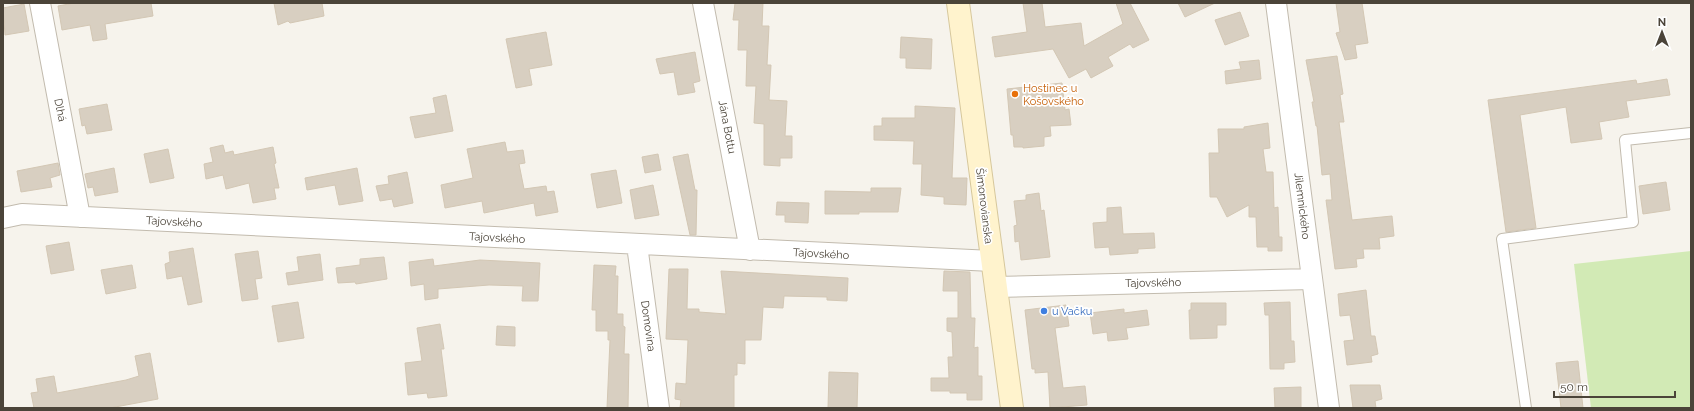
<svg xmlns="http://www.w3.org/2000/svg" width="1694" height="411" viewBox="0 0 1694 411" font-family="Raleway,sans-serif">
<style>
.green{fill:#d2eab5}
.building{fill:#d8cfc1;stroke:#d3c7b4}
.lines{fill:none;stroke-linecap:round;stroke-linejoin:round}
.lane-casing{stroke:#c2bbae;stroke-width:12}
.street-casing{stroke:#c2bbae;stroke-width:22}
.secondary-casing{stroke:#d6c79b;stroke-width:24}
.lane{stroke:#fff;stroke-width:10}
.street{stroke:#fff;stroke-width:20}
.secondary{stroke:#fff3cd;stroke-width:22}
.food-dot{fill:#e8710a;stroke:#fff;stroke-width:1.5}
.shop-dot{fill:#3f7fe0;stroke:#fff;stroke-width:1.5}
.labels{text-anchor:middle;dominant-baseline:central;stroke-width:3.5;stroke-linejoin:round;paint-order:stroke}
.food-label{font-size:11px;fill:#c56008;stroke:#fff;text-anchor:start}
.street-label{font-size:11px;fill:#4b4439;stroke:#fff}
.shop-label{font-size:11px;fill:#366cbe;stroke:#fff;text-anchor:start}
</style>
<rect width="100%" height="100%" fill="#f6f3ec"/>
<path class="green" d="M1691,251V408H1591L1574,264Z"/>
<path class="building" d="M74,3H151L153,16L105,24L107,39L93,41L90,25L62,30L58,6Z
M274,3H322L324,16L290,23L288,21L278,25Z
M735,3H763L762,26H769L767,65H771L769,100L787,101L785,136H792V158H780V166L764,165V124L754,123L756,86H746L747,50H738L739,20H733Z
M1023,3H1042L1045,27L1081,23L1084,46L1123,24L1116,3H1130L1149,40L1133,48L1130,44L1108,57L1113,66L1091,78L1086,69L1069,78L1053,49L995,57L992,37L1027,32Z
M1178,3H1215L1185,17Z
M1336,3H1362L1368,43L1355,45L1357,58L1345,60L1336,33L1340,32Z
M24,4L29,31L5,35L3,8Z
M1240,12L1249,36L1225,45L1215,20Z
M546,32L552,65L529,69L532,85L516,88L506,39Z
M901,37L932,39L931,69L906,68V58H900Z
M695,52L700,81L693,83L695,92L678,95L674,72L660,74L656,59Z
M1337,56L1343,94L1340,95L1344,122H1339L1352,220L1392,216L1394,236L1379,238L1380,249H1363L1364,258L1356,259L1357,267L1335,269L1326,200H1332L1330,174L1322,175L1317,126H1316L1312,102H1314L1306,60Z
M1259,60L1261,79L1226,84L1225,71L1241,69L1239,62Z
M1667,79L1670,95L1626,101L1629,117L1599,122L1602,139L1571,143L1566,107L1520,115L1536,228L1506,232L1488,100L1636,80L1637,84Z
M1062,83L1065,110L1069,109L1071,125L1050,126L1051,136L1044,137V146L1023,148V147H1014L1013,135H1011L1007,89Z
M446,95L453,131L415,138L410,117L436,113L433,98Z
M107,104L112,130L87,134L85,125L82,126L79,109Z
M915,106L955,108L952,178H967L966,205L944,204V197L921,195L922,164H913L914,141L874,140V126H882V118H915Z
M1268,123L1270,148L1263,149L1266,172H1273L1274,208L1278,207L1279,237H1282V251H1268V247H1257L1256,217H1249V205L1227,217L1217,197H1210L1209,153H1219L1218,129H1244V127Z
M505,142L507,152L523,150L525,163L519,164L524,189L546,186L547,192L554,191L558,212L536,216L534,203L484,213L482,201L445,208L441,185L473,178L467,149Z
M223,145L225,153L233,151L234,155L273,147L276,163L274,164L279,188H274L276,199L253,203L249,183L226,189L223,175L206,179L204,164L213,162L210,148Z
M168,149L174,178L150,183L144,154Z
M658,154L661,170L645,173L642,157Z
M688,154L695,190H697L696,235H690L673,157Z
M58,163L60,175L50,178L52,187L21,192L17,171Z
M114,168L118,192L95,196L93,187L88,188L85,174Z
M357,168L363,201L339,205L335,185L307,190L305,178Z
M616,170L622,203L597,208L591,174Z
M407,172L413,203L394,207L392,199L380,201L376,186L389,184L388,176Z
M1666,182L1670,210L1643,214L1639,186Z
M653,185L659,215L635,219L630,190Z
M871,188H901L898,212H859V214H825V191L871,192Z
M1039,193L1041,211L1044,210L1050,257L1021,260L1019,241L1015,242L1014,226L1017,225L1014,201L1026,200V195Z
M777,202L809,203L808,223L785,222V215H776Z
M1121,207L1123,234L1154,233L1155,248L1138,249V253L1110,255L1109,247L1095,248L1093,223L1107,222V208Z
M69,242L74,270L51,274L46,246Z
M193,248L202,302L188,305L182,276L167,279L165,264L170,262L169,252Z
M258,251L262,278L255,279L258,299L242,301L235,254Z
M320,254L323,280L288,285L286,273L299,271L297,257Z
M384,257L387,279L356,284L355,282L338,283L336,268L360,265V259Z
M433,259L434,266L480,260L540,263L538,301H522L523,286L489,285L438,289V298L425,300L424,284L411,286L409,262Z
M132,265L136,288L106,294L101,270Z
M594,265L616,266L615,276H618L617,314H623V326L625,327L624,354H629L628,408H607L610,340H608V331H596V310H592Z
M669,269H688L687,309H699V312L726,314L721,271L848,278L847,301L827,300V297L784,296L783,308L763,307L761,340H745V364L737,363V375H734V408H680L681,400L675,399L676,383L686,384L688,340L666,339Z
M944,271L970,272L971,318H975L974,348L978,347V376H982V400H967V393H950V391H931V378H949L948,357H953L952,332L947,331V318H958V291H943Z
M1366,290L1371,336H1375L1378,354L1371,356L1372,362L1347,365L1344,341L1354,340L1350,315L1340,316L1338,294Z
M298,302L304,338L278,342L272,306Z
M1290,302L1291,341H1294L1295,362L1284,363V369H1270L1269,315H1265L1264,303Z
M1191,303H1226V325H1217V338L1190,339L1189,310H1191Z
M1066,305L1069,326L1055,328L1063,388L1085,386L1087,405L1050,408L1048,372L1035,373V369H1032L1025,310Z
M1124,309V313L1147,310L1149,325L1126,328L1128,339L1108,341L1107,332L1093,334L1090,313Z
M440,324L444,349H441L447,396L428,398L427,393L408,395L405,363L422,361L417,328Z
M497,326L515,327V346L496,345Z
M150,353L158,399L110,408H34L31,393L38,392L36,379L54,376L57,393L126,380L139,376L135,356Z
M1578,361L1583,408H1561L1556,363Z
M829,372L858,373L857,408H828Z
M1350,385H1380L1382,399L1375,401L1376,408H1353Z
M1301,387V408H1275L1274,388Z"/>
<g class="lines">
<g class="lane-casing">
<path id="lane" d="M1526,408L1502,239L1633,222L1625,140L1691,133"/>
</g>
<g class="street-casing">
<path id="street" d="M40,3L80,217
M703,3L750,250
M1276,3L1329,408
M3,218L22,214L992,261
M637,245L659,408
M995,287L1312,279"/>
</g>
<g class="secondary-casing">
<path id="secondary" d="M958,3L1012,408"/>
</g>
<use href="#lane" class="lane"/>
<use href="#street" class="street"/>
<use href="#secondary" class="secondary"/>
</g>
<circle class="food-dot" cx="1015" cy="94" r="4"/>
<circle class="shop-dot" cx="1044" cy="311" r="4"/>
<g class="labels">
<g class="food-label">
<text x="1023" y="88">Hostinec u<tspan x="1023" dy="13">Košovského</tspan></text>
</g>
<g class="street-label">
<text transform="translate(60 110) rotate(79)">Dlhá</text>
<text transform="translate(727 127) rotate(79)">Jána Bottu</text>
<text transform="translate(984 206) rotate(83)">Šimonovianska</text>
<text transform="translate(1302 206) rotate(83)">Jilemnického</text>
<text transform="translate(174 222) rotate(3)">Tajovského</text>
<text transform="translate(497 238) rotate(3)">Tajovského</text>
<text transform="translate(821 254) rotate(3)">Tajovského</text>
<text transform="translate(1153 283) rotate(-1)">Tajovského</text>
<text transform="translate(648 326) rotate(82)">Domovina</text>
</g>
<g class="shop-label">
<text x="1052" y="311">u Vačku</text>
</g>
</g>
<rect width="1694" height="411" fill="none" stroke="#4b4439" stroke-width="8"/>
<g transform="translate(1662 32)" stroke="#ffffff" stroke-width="3" paint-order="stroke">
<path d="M0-3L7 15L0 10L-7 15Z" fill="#4b4439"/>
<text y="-6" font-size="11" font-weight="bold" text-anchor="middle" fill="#4b4439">N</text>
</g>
<path d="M1554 391v6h121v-6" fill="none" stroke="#4b4439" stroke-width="2"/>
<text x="1560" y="391" font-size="12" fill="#4b4439" stroke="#ffffff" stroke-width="3" paint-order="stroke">50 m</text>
</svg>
